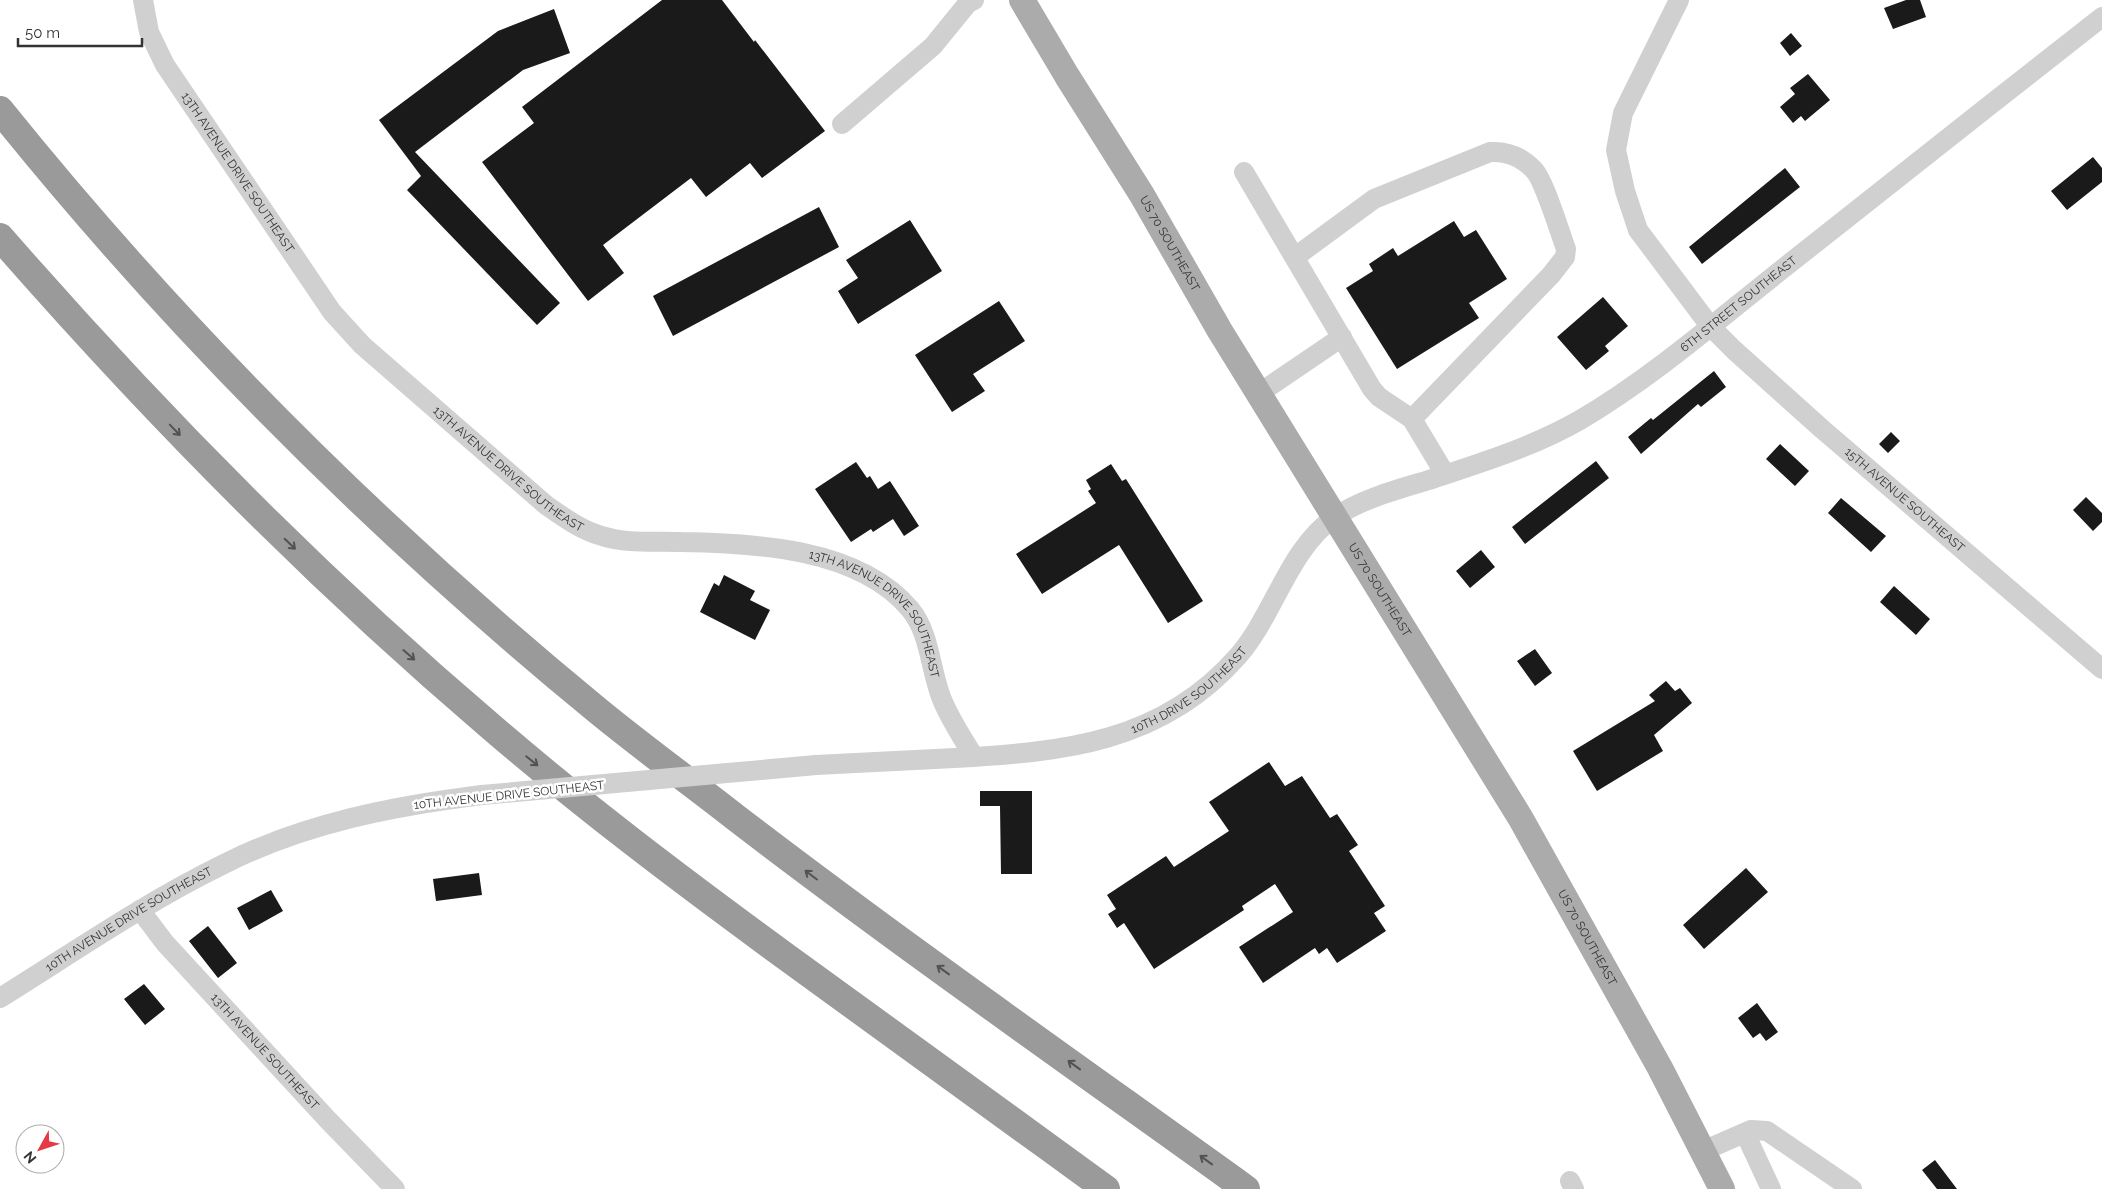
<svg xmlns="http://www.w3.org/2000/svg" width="2102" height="1189" viewBox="0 0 2102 1189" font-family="Raleway,sans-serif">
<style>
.building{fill:#1a1a1a}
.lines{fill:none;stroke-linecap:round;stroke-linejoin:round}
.minor{stroke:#d0d0d0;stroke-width:20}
.major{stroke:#ababab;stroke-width:26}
.highway{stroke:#9a9a9a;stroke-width:28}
.minor-bridge{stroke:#d0d0d0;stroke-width:20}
.oneway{stroke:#525252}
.labels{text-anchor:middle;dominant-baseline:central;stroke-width:5;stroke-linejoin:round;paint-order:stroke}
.street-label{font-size:12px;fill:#333;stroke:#fff}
</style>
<rect width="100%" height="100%" fill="#fff"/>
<path class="building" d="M662,0H722L754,42L755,40L825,131L762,178L750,163L706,197L691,178L603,245L624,273L588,301L482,162L534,123L522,107Z
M1906,0H1920L1926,17L1893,29L1884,8Z
M554,9L570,53L523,70L415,152L560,303L537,325L407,190L421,176L379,120L498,31Z
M1791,33L1802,46L1790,56L1780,43Z
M1808,74L1830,100L1805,121L1801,116L1793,123L1780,107L1795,94L1790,88Z
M2093,157L2102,168V182L2067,210L2051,191Z
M1785,168L1800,187L1702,264L1689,247Z
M819,207L839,247L673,336L653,296Z
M910,220L942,271L858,324L838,291L858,278L846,260Z
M1454,221L1464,237L1476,230L1507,279L1469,303L1479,318L1397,369L1346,288L1373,271L1369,264L1393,248L1398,256Z
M1603,297L1628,326L1605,346L1609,351L1586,370L1557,337Z
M999,301L1025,341L973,374L985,391L952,412L915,355Z
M1714,371L1726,387L1701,407L1698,404L1641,454L1628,437L1651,418L1653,420Z
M1891,432L1900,441L1888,453L1879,444Z
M1780,444L1809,471L1795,486L1766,459Z
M1596,461L1609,478L1525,544L1512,527Z
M856,462L867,478L870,476L878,489L890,481L919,526L904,536L893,519L873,532L871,529L851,542L815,489Z
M1111,464L1122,481L1126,479L1203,601L1168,623L1119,545L1042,594L1016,554L1096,503L1088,491L1091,489L1086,480Z
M2086,497L2102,513V522L2093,531L2073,510Z
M1841,498L1886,536L1871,552L1828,513Z
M1481,550L1495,567L1470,588L1456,571Z
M724,575L755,591L750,600L770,610L755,640L700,612L714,583L719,586Z
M1894,586L1930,619L1916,635L1880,602Z
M1535,649L1552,673L1535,686L1517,661Z
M1666,681L1675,691L1680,688L1692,703L1654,735L1663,751L1597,791L1573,751L1655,701L1649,695Z
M1269,762L1285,786L1302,776L1330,818L1337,814L1358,845L1349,851L1385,906L1374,913L1386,931L1337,963L1327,948L1319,954L1315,948L1263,983L1239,947L1293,912L1275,884L1242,906L1244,910L1154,969L1124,923L1117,928L1108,914L1116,909L1107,895L1166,856L1174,867L1229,831L1209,802Z
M980,791H1032V874H1001L1000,806H980Z
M1746,868L1768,892L1704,949L1683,925Z
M479,873L482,895L436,901L433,879Z
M271,890L283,911L249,930L237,908Z
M208,926L237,963L218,978L189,941Z
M144,984L165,1009L145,1025L124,999Z
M1757,1003L1778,1032L1766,1041L1760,1033L1753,1038L1738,1018Z
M1935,1160L1957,1189H1937L1922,1170Z"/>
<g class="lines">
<g class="minor">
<path id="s1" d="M143,0L149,32L165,65L332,312L362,345L546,505C563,517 581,530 602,536C627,544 654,541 681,542C754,543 859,548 910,609C930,633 930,668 941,697C949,718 962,737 974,757"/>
<path id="s2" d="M1679,0L1623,113L1616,150L1625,191L1638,230L1710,326L1734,350L1822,429L2102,669"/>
<path d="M842,124L933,46L968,3L974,0"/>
<path d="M1244,172L1372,389L1379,397L1412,419L1445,474"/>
<path d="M1295,257L1374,199L1490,152C1507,151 1522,157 1534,170C1544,180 1560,233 1566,249L1565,257L1551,275L1412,419"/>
<path d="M1258,394L1342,337"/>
<path id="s3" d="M816,765C862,763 909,760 955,758C1063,752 1162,743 1238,656C1274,615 1289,548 1335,517C1361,499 1399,489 1429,480C1480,463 1533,447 1580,420C1653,377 1719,319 1785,267C1891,183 1996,100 2102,17"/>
<path id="s4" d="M140,910L165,943L327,1119L395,1189"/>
<path id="s5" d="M0,998C74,952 146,902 224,864C305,823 394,806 482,795"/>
<path d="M1745,1133L1771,1189"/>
<path d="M1703,1151L1751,1130L1767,1131L1852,1189"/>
<path d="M1570,1181L1574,1189"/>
</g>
<path class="major" id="s6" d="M1022,0L1067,76L1142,195L1220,331L1521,819L1660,1068L1722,1189"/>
<path class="highway" d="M0,110C177,330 379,531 597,710C642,747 689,781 735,817C902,945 1075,1066 1246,1189
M0,237C152,411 313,575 489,725C584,807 684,882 785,956C891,1034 999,1111 1106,1189"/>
<path class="minor-bridge" d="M482,795L816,765"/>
</g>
<defs><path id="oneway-shaft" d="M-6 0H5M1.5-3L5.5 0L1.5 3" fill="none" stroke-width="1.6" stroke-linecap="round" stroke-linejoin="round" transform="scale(1.25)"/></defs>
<g class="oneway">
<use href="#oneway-shaft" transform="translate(175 430) rotate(46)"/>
<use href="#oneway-shaft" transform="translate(290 544) rotate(44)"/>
<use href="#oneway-shaft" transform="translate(409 655) rotate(41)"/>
<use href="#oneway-shaft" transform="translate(532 761) rotate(39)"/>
<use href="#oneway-shaft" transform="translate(811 875) rotate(-143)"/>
<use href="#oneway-shaft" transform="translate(943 970) rotate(-144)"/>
<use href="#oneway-shaft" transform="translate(1074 1065) rotate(-144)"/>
<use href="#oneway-shaft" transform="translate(1206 1160) rotate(-144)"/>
</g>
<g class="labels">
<g class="street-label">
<text stroke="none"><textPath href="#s1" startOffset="199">13TH AVENUE DRIVE SOUTHEAST</textPath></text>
<text stroke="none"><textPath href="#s6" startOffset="285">US 70 SOUTHEAST</textPath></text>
<text stroke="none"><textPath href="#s3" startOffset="1081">6TH STREET SOUTHEAST</textPath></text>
<text stroke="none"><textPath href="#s1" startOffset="604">13TH AVENUE DRIVE SOUTHEAST</textPath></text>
<text stroke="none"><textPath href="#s2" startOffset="628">15TH AVENUE SOUTHEAST</textPath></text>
<text stroke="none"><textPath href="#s6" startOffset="690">US 70 SOUTHEAST</textPath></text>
<text stroke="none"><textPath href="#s1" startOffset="1024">13TH AVENUE DRIVE SOUTHEAST</textPath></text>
<text stroke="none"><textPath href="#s3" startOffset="389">10TH DRIVE SOUTHEAST</textPath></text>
<text transform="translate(509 795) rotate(-6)">10TH AVENUE DRIVE SOUTHEAST</text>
<text stroke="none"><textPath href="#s5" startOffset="151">10TH AVENUE DRIVE SOUTHEAST</textPath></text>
<text stroke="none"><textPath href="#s6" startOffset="1095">US 70 SOUTHEAST</textPath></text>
<text stroke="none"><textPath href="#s4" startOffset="189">13TH AVENUE SOUTHEAST</textPath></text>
</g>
</g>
<g transform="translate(40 1149) rotate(230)"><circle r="24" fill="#ffffff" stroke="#adadad"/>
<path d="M0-4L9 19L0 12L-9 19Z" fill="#e63946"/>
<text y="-8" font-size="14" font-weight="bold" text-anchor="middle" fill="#333333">N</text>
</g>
<path d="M18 38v8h124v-8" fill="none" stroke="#333333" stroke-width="2.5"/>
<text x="25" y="38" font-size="15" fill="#333333" stroke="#ffffff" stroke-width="4" paint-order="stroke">50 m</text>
</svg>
